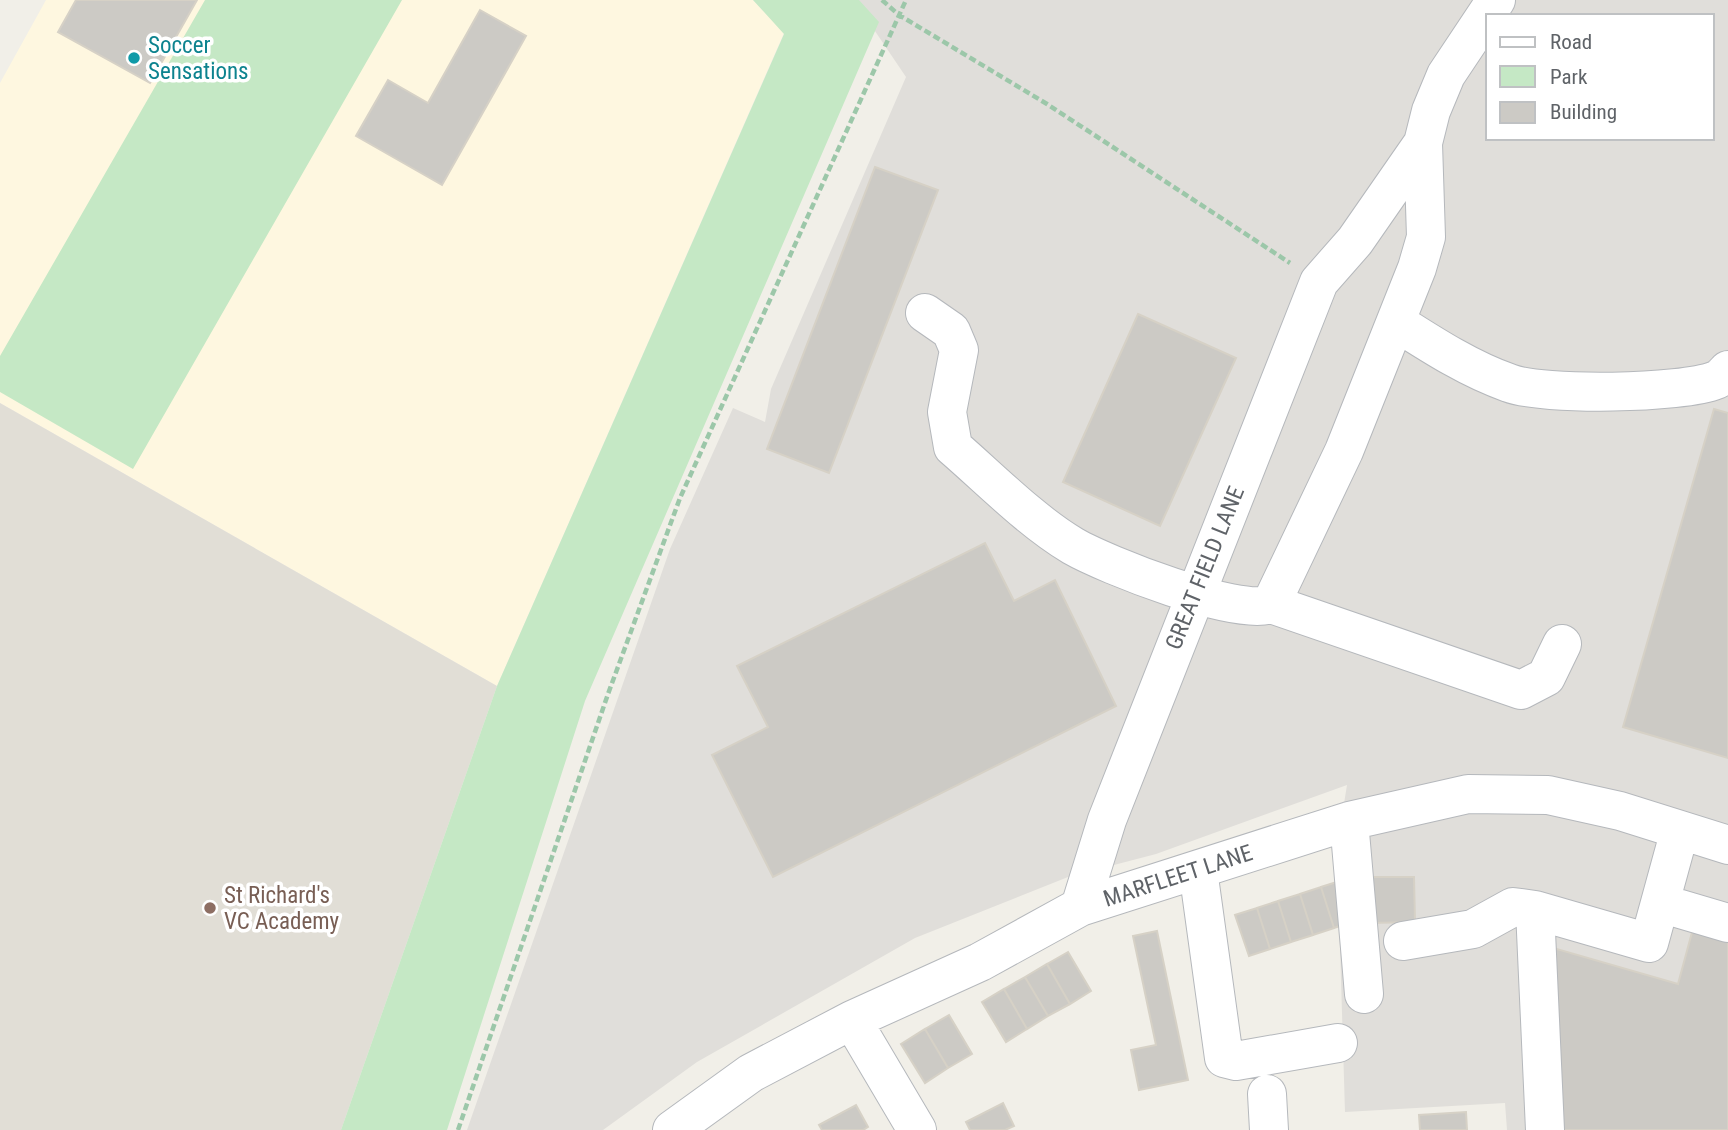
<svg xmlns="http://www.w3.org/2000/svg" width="1728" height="1130" viewBox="0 0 1728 1130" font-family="'Roboto Condensed',sans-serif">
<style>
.commercial{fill:#fef7e0}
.industrial{fill:#e0deda;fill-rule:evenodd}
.education{fill:#e1ded6}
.green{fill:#c5e8c5}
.building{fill:#cccac5;stroke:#d6d1c6;stroke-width:2}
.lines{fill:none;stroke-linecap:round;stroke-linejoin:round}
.minor-casing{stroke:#b5b8bc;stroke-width:40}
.path{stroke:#9cc7a9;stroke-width:4.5;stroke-dasharray:7 3.5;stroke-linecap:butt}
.minor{stroke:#fff;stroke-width:38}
.culture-dot{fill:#0f9aa8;stroke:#fff;stroke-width:2.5}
.education-dot{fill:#8d6e63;stroke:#fff;stroke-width:2.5}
.labels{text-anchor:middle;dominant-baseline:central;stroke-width:7;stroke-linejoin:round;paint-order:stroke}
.culture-label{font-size:23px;fill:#0d838f;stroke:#fff;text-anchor:start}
.street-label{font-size:23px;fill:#5f6368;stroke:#fff}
.education-label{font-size:23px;fill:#785e54;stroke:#fff;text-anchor:start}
</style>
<rect width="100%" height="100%" fill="#f1efe8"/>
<path class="commercial" d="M46,0H753L784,33L497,686L0,403V83Z"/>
<path class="industrial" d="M854,0H1728V1130H1507L1505,1103L1345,1112L1337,847L1347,785L1156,854L1068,877L915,938L697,1062L603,1130H467L670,549L733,408L765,422L771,389L906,77ZM1488,16H1712V138H1488Z"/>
<path class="education" d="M0,403L497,686L341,1130H0Z"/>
<path class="green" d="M205,0H402L133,469L0,392V356Z
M753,0H859L879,22L585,701L447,1130H341L497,686L784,34Z"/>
<path class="building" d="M76,0H197L150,83L58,32Z
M480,10L526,36L442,185L356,136L388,80L428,103Z
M875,167L938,190L829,473L767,449Z
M1138,314L1236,358L1160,526L1063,482Z
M1714,409L1728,413V758L1623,727Z
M985,543L1014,601L1055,580L1116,706L773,877L712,755L768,727L737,666Z
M1369,877H1414L1415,922L1369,923Z
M1343,880L1355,921L1334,928L1321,887Z
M1321,887L1334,928L1313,935L1300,894Z
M1300,894L1313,935L1291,942L1278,901Z
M1278,901L1291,942L1270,949L1257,908Z
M1257,908L1270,949L1249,956L1235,915Z
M1694,925L1728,934V1130H1559L1550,947L1678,984Z
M1157,931L1188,1080L1139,1090L1131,1050L1156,1045L1133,936Z
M1068,952L1091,991L1070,1004L1047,964Z
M1047,964L1070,1004L1048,1016L1025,977Z
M1025,977L1048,1016L1027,1029L1004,989Z
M1004,989L1027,1029L1006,1042L982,1002Z
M949,1015L972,1054L948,1068L925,1029Z
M925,1029L948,1068L925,1083L901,1044Z
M1003,1103L1014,1126L1005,1130H970L966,1122Z
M856,1105L868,1127L863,1130H822L819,1125Z
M1466,1112L1467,1130H1420L1419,1115Z"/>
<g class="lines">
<g class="minor-casing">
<path id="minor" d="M925,313L951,331L959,350L947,412L953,447C990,479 1031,521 1073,546C1106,565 1238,617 1271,604L1344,451L1417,268L1426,237L1423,143L1431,111L1446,75L1496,0
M1396,322C1432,345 1469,369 1509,383C1543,396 1682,394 1716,380C1720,379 1725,373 1728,370
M1271,604L1521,690L1546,677L1562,644
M1349,821L1364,994
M1198,870L1224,1058L1236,1061L1338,1043
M1660,903L1728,923
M1080,907L1107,820L1319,282L1355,241L1423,143
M1403,941L1473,929L1513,907L1535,910
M852,1020L917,1130
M1267,1094L1269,1130
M672,1130L751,1073L852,1020L980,962L1080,907L1349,821L1468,794L1548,795L1620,811L1728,845
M1545,1130L1535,910L1649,943L1680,830"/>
</g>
<path class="path" d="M882,0L899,15L1047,104L1290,263
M458,1130L608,694L680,498L906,0"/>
<use href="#minor" class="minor"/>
</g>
<circle class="culture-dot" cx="134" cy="58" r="7"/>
<circle class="education-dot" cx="210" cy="908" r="7"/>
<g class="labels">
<g class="culture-label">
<text x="148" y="45">Soccer<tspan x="148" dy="26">Sensations</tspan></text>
</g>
<g class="street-label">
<text transform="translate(1205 568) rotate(-68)">GREAT FIELD LANE</text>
<text transform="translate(1178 876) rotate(-18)">MARFLEET LANE</text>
</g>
<g class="education-label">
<text x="224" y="895">St Richard's<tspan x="224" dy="26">VC Academy</tspan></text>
</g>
</g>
<rect x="1486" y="14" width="228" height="126" fill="#ffffff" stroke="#bfc1c3" stroke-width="2"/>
<rect x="1500" y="37" width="35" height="10" fill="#ffffff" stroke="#bfc1c3" stroke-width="2"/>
<text x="1550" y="49" font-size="21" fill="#5f6368">Road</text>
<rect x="1500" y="66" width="35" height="21" fill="#c5e8c5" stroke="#bfc1c3" stroke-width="2"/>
<text x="1550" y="84" font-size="21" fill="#5f6368">Park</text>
<rect x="1500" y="102" width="35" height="21" fill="#cccac5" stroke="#bfc1c3" stroke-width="2"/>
<text x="1550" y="119" font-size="21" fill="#5f6368">Building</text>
</svg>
